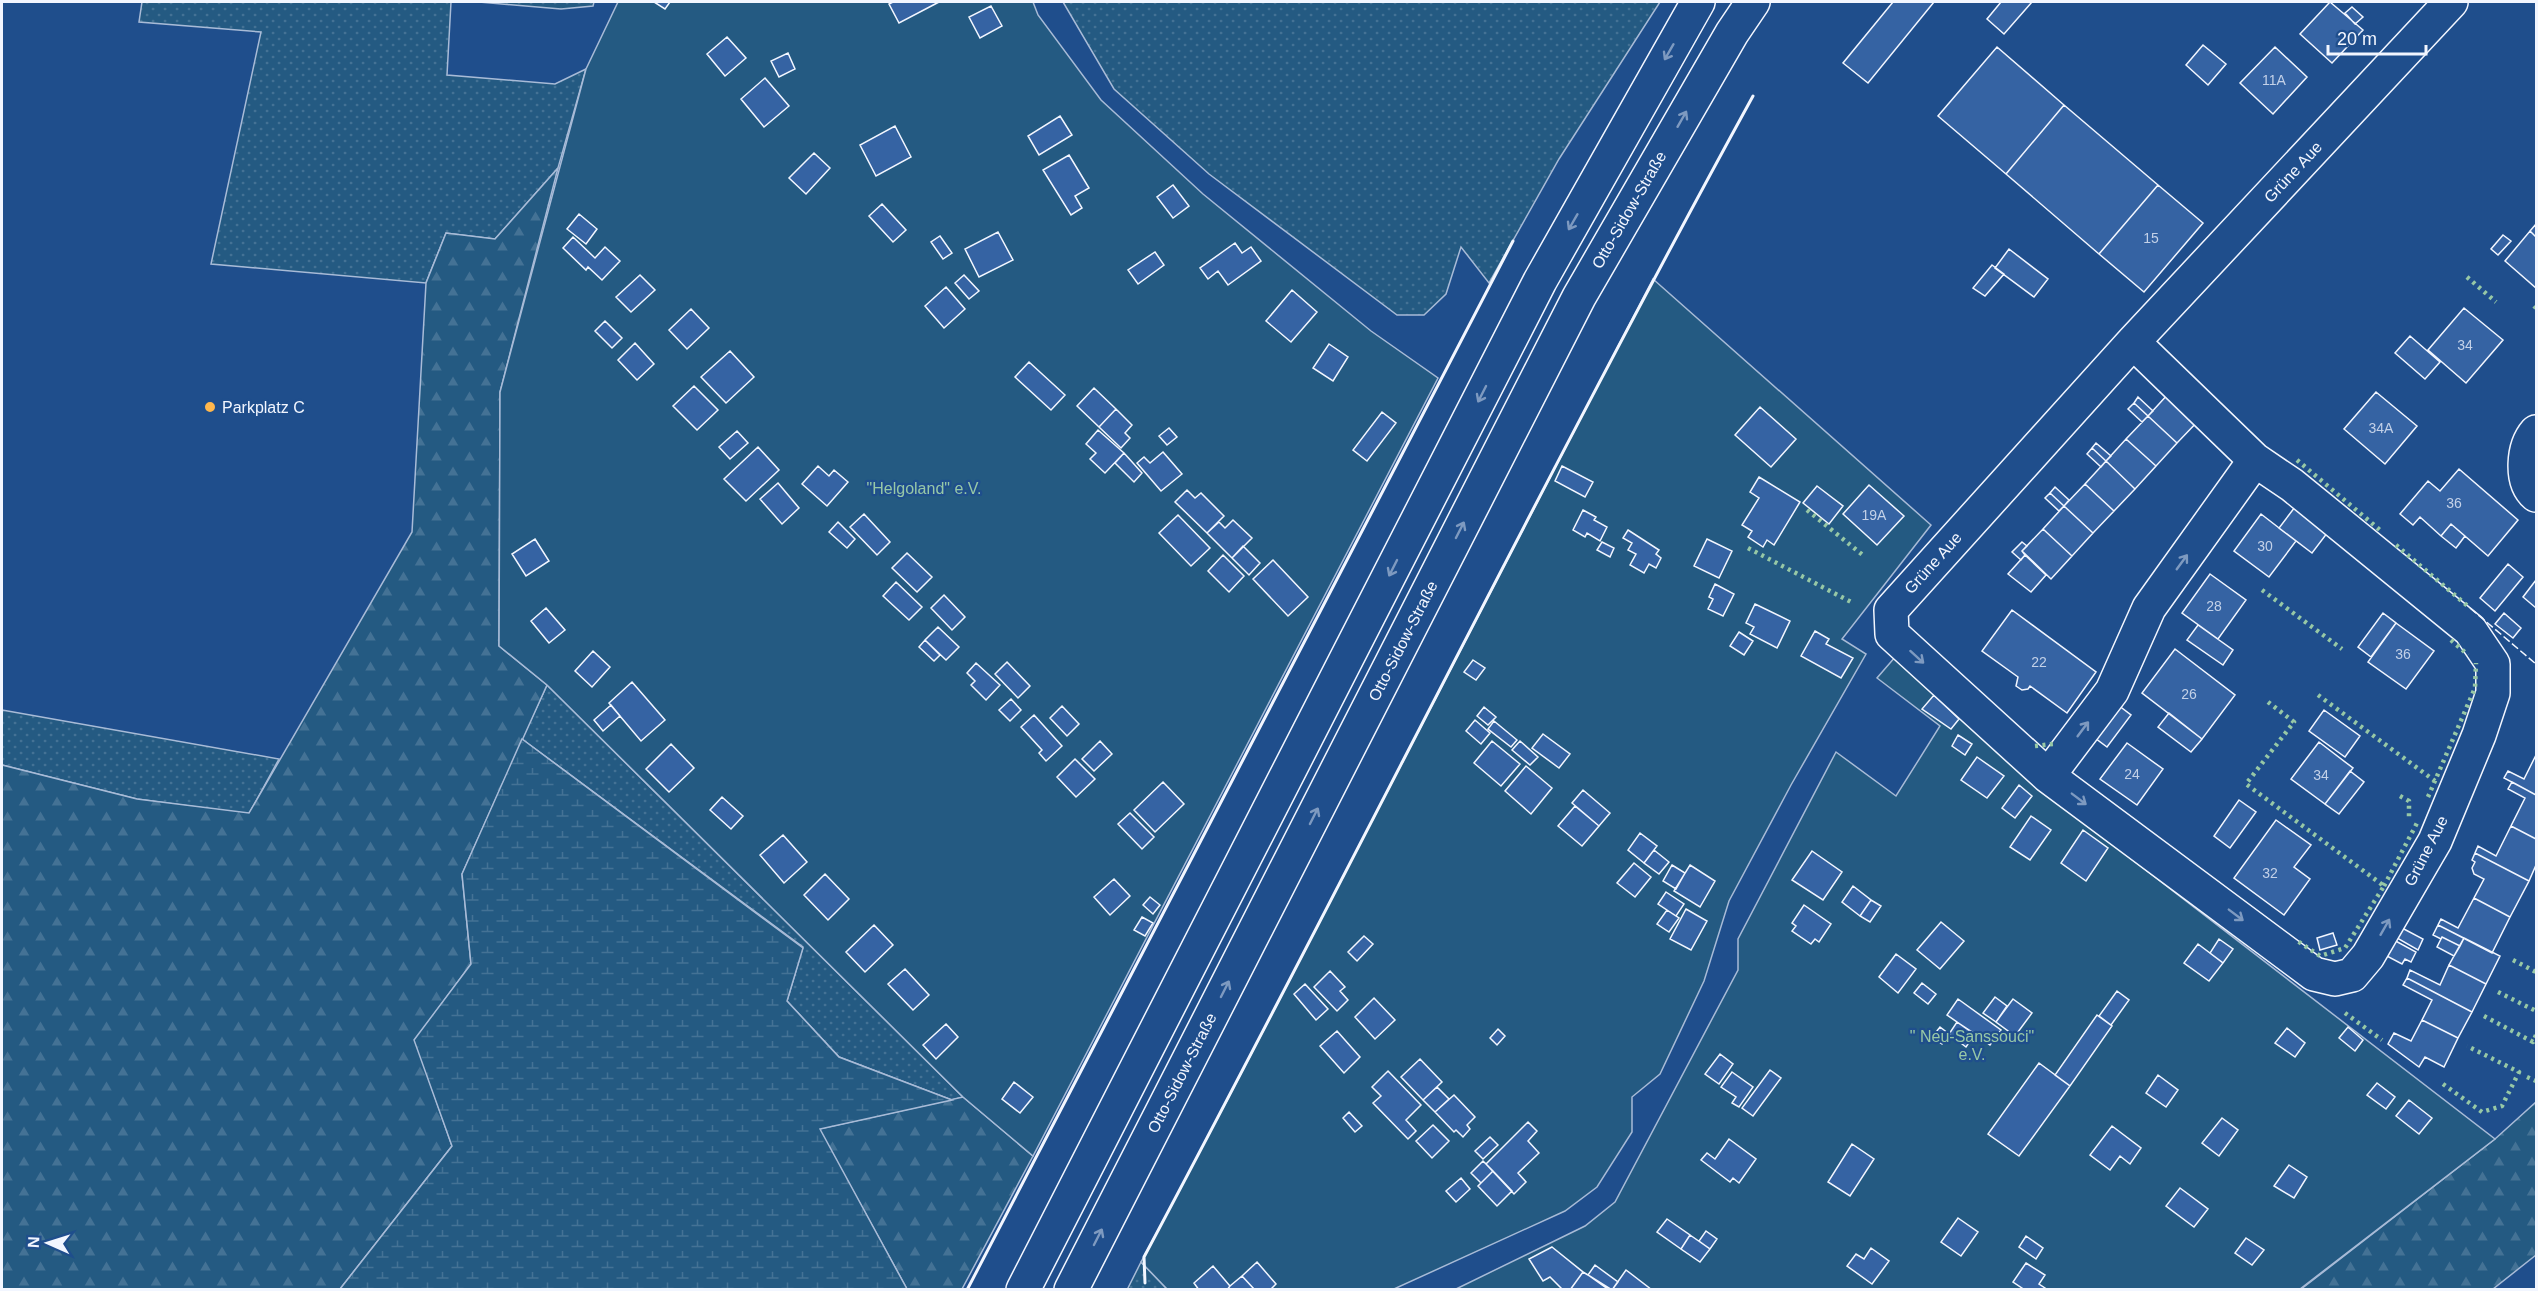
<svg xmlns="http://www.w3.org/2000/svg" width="2538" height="1291" viewBox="0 0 2538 1291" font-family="Arial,sans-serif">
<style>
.grass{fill:url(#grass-dots);stroke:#a8bbd7;stroke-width:1.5}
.forest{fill:url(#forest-firs);stroke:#a8bbd7;stroke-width:1.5}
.wetland{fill:url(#wetland-marsh);stroke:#a8bbd7;stroke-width:1.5}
.garden{fill:#245a82;stroke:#a8bbd7;stroke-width:1.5}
.building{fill:#3563a3;stroke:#f2f6ff;stroke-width:1.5}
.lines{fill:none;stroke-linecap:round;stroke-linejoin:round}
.minor-casing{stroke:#f2f6ff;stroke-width:36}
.major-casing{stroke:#f2f6ff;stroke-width:36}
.minor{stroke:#1f4e8c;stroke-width:33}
.major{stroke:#1f4e8c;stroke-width:33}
.hedge{stroke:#97c8a6;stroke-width:4.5;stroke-dasharray:3 4.5;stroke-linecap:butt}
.fence{stroke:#f2f6ff;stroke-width:1.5;stroke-dasharray:8 3;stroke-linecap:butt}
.wall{stroke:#f2f6ff;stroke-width:3}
.oneway{stroke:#7e9ac0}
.poi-dot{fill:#ffb74d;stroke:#1f4e8c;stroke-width:2}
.labels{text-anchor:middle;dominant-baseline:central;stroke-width:4.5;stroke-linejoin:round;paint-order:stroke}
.number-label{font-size:14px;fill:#c3d1e8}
.street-label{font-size:16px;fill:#f2f6ff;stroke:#1f4e8c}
.poi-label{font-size:16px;fill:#f2f6ff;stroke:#1f4e8c;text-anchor:start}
.park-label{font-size:16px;fill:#97c8a6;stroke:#1f4e8c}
</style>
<defs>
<pattern id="grass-dots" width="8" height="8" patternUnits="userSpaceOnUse" patternTransform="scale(1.5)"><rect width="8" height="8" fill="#245a82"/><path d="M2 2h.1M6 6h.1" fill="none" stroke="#447295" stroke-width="1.8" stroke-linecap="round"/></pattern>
<pattern id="forest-firs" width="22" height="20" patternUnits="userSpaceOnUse" patternTransform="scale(1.5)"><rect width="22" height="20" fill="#245a82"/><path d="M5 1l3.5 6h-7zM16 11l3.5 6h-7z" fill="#447295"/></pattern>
<pattern id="wetland-marsh" width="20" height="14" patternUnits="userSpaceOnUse" patternTransform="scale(1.5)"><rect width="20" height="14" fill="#245a82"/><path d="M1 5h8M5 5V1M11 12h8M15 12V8" fill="none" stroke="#447295"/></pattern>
</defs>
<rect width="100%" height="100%" fill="#1f4e8c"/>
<path class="grass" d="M142,2H451L447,75L555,84L586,69L558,168L495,239L446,233L426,283L211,264L261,32L139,22Z
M479,2H594L593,6L561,9Z
M1063,2H1660L1559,159L1489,283L1461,247L1446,294L1424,315H1397L1209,174L1114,89Z
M547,685L963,1097L952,1100L839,1057L787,1001L803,947L522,739Z
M2,710L279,759L249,814L137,799L2,765Z
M1141,1262L1167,1289L1127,1290Z"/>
<path class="forest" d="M558,168L500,392L499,646L547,685L462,874L471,964L415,1040L452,1146L340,1289H2V765L137,799L249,813L412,532L426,283L446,233L495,239Z
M963,1097L1033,1156L962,1289H907L819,1129Z
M2536,1102V1255L2493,1289L2300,1290L2495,1139Z"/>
<path class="wetland" d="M522,739L803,948L787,1001L839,1057L952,1100L820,1129L907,1289H340L452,1146L414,1040L471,964L462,874Z"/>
<path class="garden" d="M618,2H1033L1038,15L1101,100L1203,194L1371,331L1438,378L1033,1156L963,1097L547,685L499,646L500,392L586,69Z
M1653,279L1931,525L1842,639L1866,654L1791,785L1729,901L1704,981L1660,1074L1632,1097V1132L1597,1187L1565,1211L1394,1289H1167L1141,1262L1230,1095Z
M1896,656L2029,780L2495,1139L2300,1289L1454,1290L1585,1226L1615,1202L1738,970V939L1836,752L1896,796L1940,726L1877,678Z"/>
<path class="building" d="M654,2H670L665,9Z
M893,2H939L899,23L889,4Z
M1893,2H1934L1868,83L1843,63Z
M2001,2H2032L2004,34L1987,19Z
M2330,2L2363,30L2332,63L2300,34Z
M991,6L1002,26L980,38L969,17Z
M2352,7L2363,17L2355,24L2345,13Z
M727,37L746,58L725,76L707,54Z
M2203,45L2226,64L2208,85L2186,65Z
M1997,47L2064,105L2006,174L1938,116Z
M2275,47L2307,77L2273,114L2240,83Z
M788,53L795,69L779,77L771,61Z
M765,78L789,106L764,127L741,99Z
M2064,105L2158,185L2099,254L2006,174Z
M1060,116L1072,135L1039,155L1028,136Z
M895,126L911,157L876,176L860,145Z
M814,153L830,168L806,194L789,178Z
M1069,155L1089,188L1075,196L1082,208L1071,215L1043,170Z
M1173,185L1189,206L1173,218L1157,197Z
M2158,185L2203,223L2144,292L2099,254Z
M882,204L906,230L893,242L869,216Z
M579,214L597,229L586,244L567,229Z
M2536,224V237L2530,231Z
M2530,231L2536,237V288L2505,261Z
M998,232L1013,260L979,277L965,249Z
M2503,235L2511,241L2498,255L2491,249Z
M940,236L952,253L943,259L931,242Z
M573,237L595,258L605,247L620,261L602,280L588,267L586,270L563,248Z
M1235,243L1242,253L1251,247L1261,261L1228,285L1218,271L1208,279L1200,268Z
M2009,249L2048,279L2034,297L1995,268Z
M1155,252L1164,265L1138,284L1128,270Z
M1992,265L2004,274L1985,296L1973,288Z
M640,275L655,290L631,312L616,297Z
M964,275L979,291L969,299L955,283Z
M946,287L965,309L944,328L925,306Z
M1292,290L1317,312L1291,342L1266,321Z
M2464,308L2503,340L2466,383L2428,350Z
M691,309L709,328L687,349L669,330Z
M605,321L622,338L612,348L595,331Z
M2410,336L2440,362L2425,379L2395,353Z
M635,343L654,364L637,380L618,360Z
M1329,344L1348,357L1333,381L1313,368Z
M730,351L754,377L726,403L701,377Z
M1029,362L1065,395L1051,410L1015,377Z
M694,386L718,410L697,430L673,406Z
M1094,388L1116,409L1099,427L1077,406Z
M2376,392L2417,426L2385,464L2344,429Z
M2169,393L2199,420L2177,443L2148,416Z
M2138,397L2153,411L2148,416L2134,403Z
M2134,403L2148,416L2142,422L2128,409Z
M1760,407L1796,439L1771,467L1735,435Z
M1116,409L1132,425L1125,433L1130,438L1121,448L1099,427Z
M1382,412L1396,423L1367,461L1353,450Z
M2148,416L2177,443L2156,466L2126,439Z
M1169,428L1177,437L1167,445L1159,436Z
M1098,430L1124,453L1105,473L1090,459L1096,453L1086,444Z
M737,431L748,443L730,459L719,447Z
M2126,439L2156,466L2135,489L2106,461Z
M2096,443L2111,456L2106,461L2092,448Z
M758,447L779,470L746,501L724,479Z
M2092,448L2106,461L2101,467L2087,454Z
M1163,452L1182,474L1161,491L1137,463L1144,457L1150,463Z
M1124,453L1142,473L1134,482L1115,463Z
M2106,461L2135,489L2114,511L2085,484Z
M818,466L829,476L834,470L848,482L827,506L802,484Z
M1562,466L1593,482L1585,497L1555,481Z
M2459,469L2518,520L2488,556L2451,524L2441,536L2420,517L2413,525L2400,514L2428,481L2440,491Z
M1759,477L1800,502L1774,545L1767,540L1763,547L1748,537L1752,531L1742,525L1759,498L1750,492Z
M778,483L799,508L782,524L760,499Z
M2085,484L2114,511L2093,533L2064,506Z
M1869,485L1904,516L1877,545L1843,514Z
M1817,486L1843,506L1829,524L1803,503Z
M2055,487L2069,500L2064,506L2050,493Z
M1187,490L1195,498L1201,493L1224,516L1207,533L1175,502Z
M2050,493L2064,506L2059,511L2045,498Z
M2064,506L2093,533L2072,556L2043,529Z
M2295,507L2328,532L2312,553L2279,528Z
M1583,510L1596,517L1594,520L1607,527L1600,541L1587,533L1585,537L1573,530Z
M864,514L890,542L877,555L850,527Z
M2261,514L2296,541L2269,577L2234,551Z
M1178,515L1210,548L1191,566L1159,533Z
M1233,520L1252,538L1232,558L1207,533L1219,522L1225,528Z
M838,522L855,539L847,548L829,532Z
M2451,524L2465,536L2456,548L2441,536Z
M2043,529L2072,556L2051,579L2022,551Z
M1628,530L1659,550L1656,554L1661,558L1656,568L1649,564L1644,573L1630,565L1636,554L1628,550L1632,543L1623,538Z
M535,539L549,561L526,576L512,554Z
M1707,539L1732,551L1719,578L1694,566Z
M1602,542L1614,548L1610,557L1597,550Z
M2022,542L2027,546L2022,551L2025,555L2021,560L2012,552Z
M1243,546L1260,563L1249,575L1232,558Z
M907,553L932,577L917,592L892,568Z
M1223,555L1244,576L1229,592L1208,571Z
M2025,555L2046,575L2031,592L2008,574Z
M1273,560L1308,597L1288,616L1253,579Z
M2508,564L2523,577L2495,611L2480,598Z
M2210,574L2246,600L2218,639L2182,613Z
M2536,580V608L2523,597Z
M896,582L922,607L909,620L883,596Z
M1715,584L1734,594L1723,616L1708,609L1713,599L1709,597Z
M944,595L965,617L952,630L931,608Z
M1755,604L1790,621L1777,648L1750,634L1754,627L1746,623Z
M546,608L565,630L549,643L531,621Z
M2012,610L2096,672L2067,713L2030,686L2028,689L2022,690L2016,686L2018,677L1982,651Z
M2383,613L2396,623L2371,657L2358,647Z
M2504,613L2521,628L2513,638L2495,624Z
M2396,623L2434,651L2406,689L2368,662Z
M2198,625L2233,650L2223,665L2187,640Z
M938,627L959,647L946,660L925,640Z
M1815,631L1829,639L1826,644L1853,658L1841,678L1801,656Z
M1739,632L1753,641L1744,655L1730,646Z
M925,640L940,655L934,661L919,647Z
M2175,649L2235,695L2202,739L2142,693Z
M593,651L610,667L592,687L575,671Z
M1473,660L1485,668L1476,680L1464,672Z
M1007,662L1030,686L1018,698L995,674Z
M976,663L1000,685L986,700L971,685L975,681L967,673Z
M632,682L665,720L641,741L609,703Z
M1934,695L1959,719L1951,729L1922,709Z
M1011,699L1021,710L1010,721L999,710Z
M611,705L620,716L603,731L594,720Z
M2118,705L2131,715L2107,747L2095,738Z
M1062,706L1079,724L1067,736L1050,718Z
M1484,707L1496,717L1488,725L1477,716Z
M2324,710L2360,736L2345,757L2309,731Z
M2169,713L2202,739L2191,752L2158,727Z
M1034,715L1062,746L1046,761L1039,753L1042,750L1021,727Z
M1475,720L1490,733L1481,744L1466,731Z
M1494,721L1517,740L1511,747L1488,729Z
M1543,734L1570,754L1559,768L1532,748Z
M1958,735L1972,744L1965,755L1952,746Z
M1100,741L1112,754L1094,771L1082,759Z
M1492,741L1520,764L1501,786L1474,763Z
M1520,741L1538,757L1530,765L1512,750Z
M2319,742L2353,768L2325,804L2291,779Z
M2127,743L2163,769L2137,805L2100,779Z
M671,744L694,768L669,792L646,769Z
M2536,755V795L2504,778L2508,771L2524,779Z
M1977,757L2004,776L1987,798L1961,780Z
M1075,759L1095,779L1076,797L1057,777Z
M1526,766L1552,788L1531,814L1505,791Z
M2350,771L2364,782L2339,814L2325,804Z
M1163,782L1184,804L1155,832L1134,810Z
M2512,782L2536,795V839L2511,826L2525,798L2508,789Z
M2019,785L2032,796L2015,818L2002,808Z
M1583,790L1610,813L1599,826L1572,803Z
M722,797L743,816L731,829L710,810Z
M2239,800L2256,812L2230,848L2214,836Z
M1575,806L1599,826L1582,846L1558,826Z
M1130,813L1154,837L1142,849L1118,824Z
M2031,816L2051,830L2030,860L2010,847Z
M2276,820L2311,845L2294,867L2310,879L2284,915L2234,878Z
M2511,826L2536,839V865L2529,881L2475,853L2478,846L2496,856Z
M2083,830L2108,848L2086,881L2061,863Z
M1640,833L1657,846L1644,863L1628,850Z
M783,835L807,862L784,883L760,855Z
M1654,850L1669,862L1659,874L1644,863Z
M1812,851L1842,872L1823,900L1792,880Z
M2475,853L2529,881L2510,917L2474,898L2484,879L2474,874L2472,868L2475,862L2472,860Z
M1634,863L1651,877L1635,897L1617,883Z
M1672,865L1685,873L1676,889L1663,881Z
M1690,865L1715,881L1700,907L1674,891Z
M825,874L849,899L828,920L804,895Z
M1114,879L1130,896L1110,915L1094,897Z
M1853,886L1871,900L1860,916L1842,902Z
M1666,892L1684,904L1676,916L1658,904Z
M1150,897L1160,905L1153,914L1143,905Z
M2474,898L2510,917L2492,953L2438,925L2441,919L2458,928Z
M1871,900L1881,906L1870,922L1860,916Z
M1804,905L1831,924L1819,942L1815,939L1811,944L1792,931L1796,926L1792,923Z
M1686,909L1707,921L1691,950L1670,939Z
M1667,910L1679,918L1669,932L1657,924Z
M1142,917L1153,923L1145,936L1134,930Z
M1941,922L1964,941L1940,969L1917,950Z
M874,925L893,945L865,972L846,952Z
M2438,925L2464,938L2460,946L2442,937L2441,939L2433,935Z
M2402,928L2423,939L2418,950L2397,938Z
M2333,933L2337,945L2320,950L2317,938Z
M1364,936L1373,944L1357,961L1348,952Z
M2442,937L2460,946L2454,956L2437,947Z
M2464,938L2500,956L2486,984L2449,965Z
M2219,939L2233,949L2223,963L2210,953Z
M2392,939L2416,952L2411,962L2405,959L2402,964L2383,954Z
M2198,944L2223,963L2209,981L2184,963Z
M1896,954L1916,969L1898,993L1879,977Z
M2449,965L2486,984L2472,1012L2407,978L2410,970L2440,985Z
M905,969L929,995L913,1010L888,984Z
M1330,971L1345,987L1340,991L1348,1000L1337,1011L1314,987Z
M2407,978L2472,1012L2458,1038L2422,1020L2432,1000L2403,985Z
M1922,983L1936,994L1928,1004L1914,993Z
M1305,984L1328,1009L1316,1020L1294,994Z
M2117,991L2129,1000L2111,1025L2099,1016Z
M1995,997L2007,1006L1996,1022L1983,1013Z
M1374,998L1395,1020L1375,1039L1355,1017Z
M1958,999L2001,1030L1990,1045L1947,1015Z
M2013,999L2032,1013L2015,1036L1996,1022Z
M2097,1015L2112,1026L2070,1086L2055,1075Z
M2422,1020L2458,1038L2444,1067L2425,1057L2419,1067L2388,1044L2394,1033L2411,1041Z
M1957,1022L1975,1034L1966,1047L1949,1034Z
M946,1024L958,1037L936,1059L923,1045Z
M1940,1027L1949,1034L1942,1044L1932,1037Z
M2348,1027L2363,1040L2355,1051L2339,1038Z
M2287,1028L2305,1043L2295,1057L2275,1043Z
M1498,1029L1505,1036L1497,1045L1490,1038Z
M1337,1031L1360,1057L1344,1073L1320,1046Z
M1720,1054L1733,1064L1719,1084L1705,1074Z
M1420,1059L1442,1082L1423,1100L1401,1077Z
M2039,1063L2070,1086L2019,1156L1988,1134Z
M1770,1070L1781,1078L1753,1116L1742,1108Z
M1388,1071L1421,1105L1406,1120L1416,1131L1408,1139L1373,1103L1381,1096L1372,1087Z
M1732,1072L1753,1087L1739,1107L1732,1103L1736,1097L1721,1087Z
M2158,1075L2178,1090L2166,1107L2146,1093Z
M1014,1082L1033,1097L1020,1113L1002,1099Z
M2377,1083L2395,1097L2386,1109L2367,1095Z
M1437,1087L1449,1099L1435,1112L1423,1100Z
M1454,1095L1475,1117L1467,1125L1470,1129L1463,1137L1456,1130L1454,1132L1435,1112Z
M2409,1100L2432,1118L2419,1134L2396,1116Z
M1349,1112L1362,1126L1355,1132L1343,1118Z
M2222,1118L2238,1130L2219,1156L2202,1143Z
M1528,1122L1537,1131L1528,1141L1539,1153L1518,1173L1526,1182L1514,1194L1486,1164Z
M1433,1125L1449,1141L1432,1158L1416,1141Z
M2112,1126L2141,1148L2130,1164L2120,1156L2110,1170L2090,1155Z
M1490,1137L1498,1145L1483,1159L1475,1151Z
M1729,1139L1756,1159L1739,1183L1733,1178L1730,1182L1701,1160L1707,1153L1715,1159Z
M1852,1144L1874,1159L1850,1196L1828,1182Z
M1483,1161L1493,1171L1481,1183L1471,1173Z
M2289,1165L2307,1177L2294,1198L2274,1186Z
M1493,1171L1512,1191L1497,1206L1478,1186Z
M1461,1178L1470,1189L1456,1202L1446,1191Z
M2180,1188L2208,1209L2194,1227L2166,1206Z
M1958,1218L1978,1232L1961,1256L1941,1242Z
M1667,1219L1690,1235L1681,1249L1657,1232Z
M1706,1231L1717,1239L1710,1249L1699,1241Z
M1690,1235L1710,1249L1700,1262L1681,1249Z
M2026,1236L2043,1248L2036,1259L2019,1247Z
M2246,1238L2264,1250L2252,1265L2235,1253Z
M1552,1247L1583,1272L1570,1290H1563L1550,1277L1543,1281L1529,1259Z
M1871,1248L1889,1261L1872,1284L1847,1266L1856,1254L1864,1259Z
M1257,1262L1276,1284L1270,1290H1255L1242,1276Z
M2026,1263L2045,1275L2039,1284L2048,1290H2025L2013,1282Z
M1595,1265L1618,1282L1612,1290L1588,1275Z
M1213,1266L1230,1286L1227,1290H1199L1194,1283Z
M1626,1270L1652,1290H1612Z
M1583,1272L1588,1275L1609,1290H1570Z
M1242,1276L1255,1290H1227L1230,1286Z"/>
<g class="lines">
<g class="minor-casing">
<path id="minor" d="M2133,342L2255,460L2292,485L2470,630L2493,664V693L2479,735L2435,841L2368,956L2352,975L2335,979L2314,974L2048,776L1892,634L1891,610L2133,342L2451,2
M2536,432C2523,447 2520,481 2536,495
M2048,776L2112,691L2149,608L2255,460"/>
</g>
<g class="major-casing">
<path id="major" d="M1023,1290L1540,281L1698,2
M1071,1290L1579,297L1732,33L1753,2"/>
</g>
<use href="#minor" class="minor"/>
<use href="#major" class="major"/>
<path class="hedge" d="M2467,277L2496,302
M2534,306L2536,308
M2297,460L2380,530
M1807,510L1864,556
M2396,545L2470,608
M1748,548L1853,603
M2262,590L2342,649
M2451,640L2468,655
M2318,695L2435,781
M2268,702L2294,722L2246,784L2384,886L2345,948L2320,956L2296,940
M2035,746L2053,744L2055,741
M2400,796L2409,801V820
M2428,797L2475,688L2476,663
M2384,886L2417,823
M2513,960L2536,972
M2498,992L2536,1011
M2345,1013L2382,1040
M2484,1016L2533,1042L2536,1035
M2527,1077L2536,1081
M2443,1084L2482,1112L2502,1106L2519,1072L2467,1046"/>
<path class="fence" d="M2470,608L2536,664"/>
<path class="wall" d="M1145,1283L1144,1257C1350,871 1543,479 1753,96
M967,1290L1513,241"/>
</g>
<defs><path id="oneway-shaft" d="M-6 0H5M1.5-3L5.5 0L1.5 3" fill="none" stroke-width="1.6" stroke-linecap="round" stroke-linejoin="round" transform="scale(1.5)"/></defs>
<g class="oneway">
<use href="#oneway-shaft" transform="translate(1669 52) rotate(120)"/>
<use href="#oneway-shaft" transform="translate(1682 119) rotate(-60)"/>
<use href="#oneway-shaft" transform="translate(1573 222) rotate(120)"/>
<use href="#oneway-shaft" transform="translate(1482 394) rotate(117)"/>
<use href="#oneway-shaft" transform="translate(1460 530) rotate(-63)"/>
<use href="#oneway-shaft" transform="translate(2182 562) rotate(-54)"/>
<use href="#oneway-shaft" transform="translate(1393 568) rotate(117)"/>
<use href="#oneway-shaft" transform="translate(1917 657) rotate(42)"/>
<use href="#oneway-shaft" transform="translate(2083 729) rotate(-53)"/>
<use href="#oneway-shaft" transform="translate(2079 799) rotate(37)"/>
<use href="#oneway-shaft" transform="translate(1314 816) rotate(-63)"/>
<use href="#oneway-shaft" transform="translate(2236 915) rotate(37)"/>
<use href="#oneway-shaft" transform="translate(2385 927) rotate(-60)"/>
<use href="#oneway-shaft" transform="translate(1225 989) rotate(-63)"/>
<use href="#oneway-shaft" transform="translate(1098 1237) rotate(-63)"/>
</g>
<circle class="poi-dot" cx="210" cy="407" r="6"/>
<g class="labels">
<g class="number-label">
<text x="2274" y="80">11A</text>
<text x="2151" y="238">15</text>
<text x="2465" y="345">34</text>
<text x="2381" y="428">34A</text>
<text x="2454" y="503">36</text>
<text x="1874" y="515">19A</text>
<text x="2265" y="546">30</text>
<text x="2214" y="606">28</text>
<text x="2403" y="654">36</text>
<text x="2039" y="662">22</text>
<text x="2189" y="694">26</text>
<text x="2132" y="774">24</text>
<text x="2321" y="775">34</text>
<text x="2270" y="873">32</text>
</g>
<g class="street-label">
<text transform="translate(2293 172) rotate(-47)">Grüne Aue</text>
<text transform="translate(1629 210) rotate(-60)">Otto-Sidow-Straße</text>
<text transform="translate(1933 563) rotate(-48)">Grüne Aue</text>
<text transform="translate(1403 641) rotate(-63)">Otto-Sidow-Straße</text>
<text transform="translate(2426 851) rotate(-63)">Grüne Aue</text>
<text transform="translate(1182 1073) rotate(-63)">Otto-Sidow-Straße</text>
</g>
<g class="poi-label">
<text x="222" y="407">Parkplatz C</text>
</g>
<g class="park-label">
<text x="924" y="488">"Helgoland" e.V.</text>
<text x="1972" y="1036">" Neu-Sanssouci"<tspan x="1972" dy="18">e.V.</tspan></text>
</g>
</g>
<rect width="2538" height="1291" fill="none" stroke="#f2f6ff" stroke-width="6"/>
<g transform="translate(48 1243) rotate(273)" stroke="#1f4e8c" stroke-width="4.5" paint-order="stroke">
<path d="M0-4.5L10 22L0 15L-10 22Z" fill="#f2f6ff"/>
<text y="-9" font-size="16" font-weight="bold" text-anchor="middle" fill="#f2f6ff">N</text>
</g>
<path d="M2328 45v9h98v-9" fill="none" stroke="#f2f6ff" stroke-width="3"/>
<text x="2337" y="45" font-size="18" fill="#f2f6ff" stroke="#1f4e8c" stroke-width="4.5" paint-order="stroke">20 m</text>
</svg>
